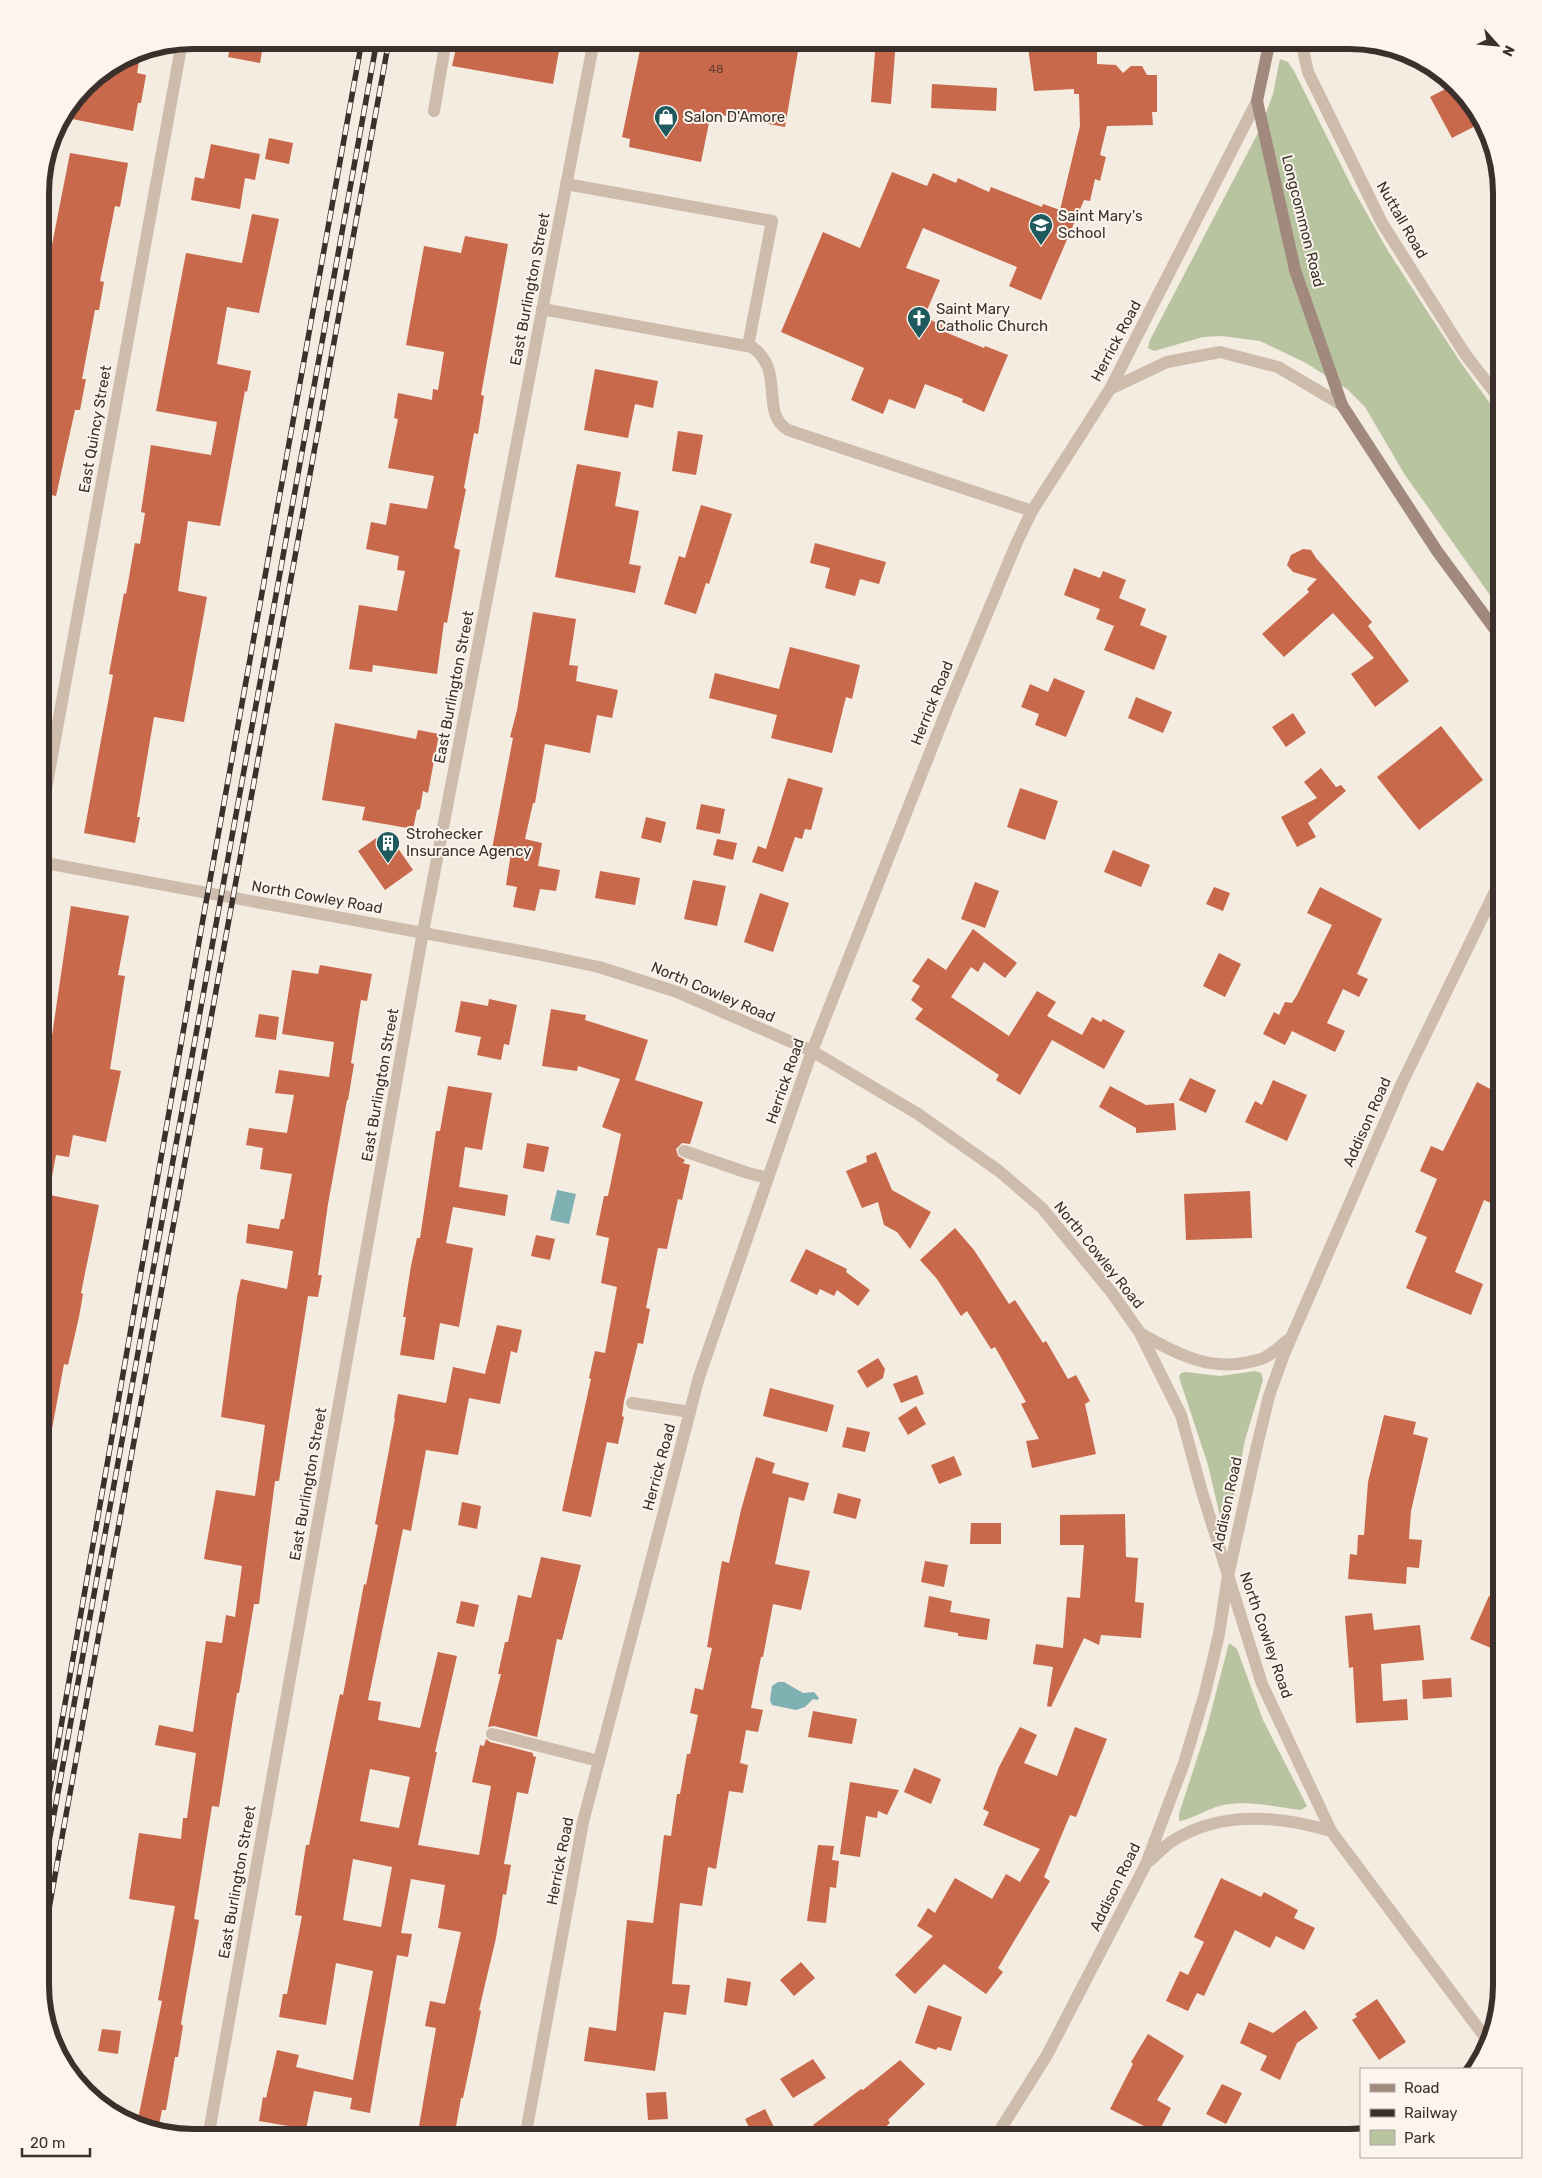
<svg xmlns="http://www.w3.org/2000/svg" width="1542" height="2178" viewBox="0 0 1542 2178" font-family="Rubik,sans-serif">
<style>
.green{fill:#b8c4a0}
.water{fill:#7fb0b2}
.building{fill:#c8694b;fill-rule:evenodd}
.lines{fill:none;stroke-linecap:round;stroke-linejoin:round}
.lane{stroke:#cdbbac;stroke-width:12}
.street{stroke:#cdbbac;stroke-width:12}
.secondary{stroke:#a18a7d;stroke-width:12}
.rail-casing{stroke:#3b302b;stroke-width:5.5}
.rail{stroke:#fbf5ee;stroke-width:4;stroke-dasharray:11;stroke-linecap:butt}
.labels{text-anchor:middle;dominant-baseline:central;stroke-width:4;stroke-linejoin:round;paint-order:stroke}
.number-label{font-size:12px;fill:#5e3e33}
.poi-label{font-size:15px;fill:#3b302b;stroke:#fbf5ee;text-anchor:start}
.street-label{font-size:15px;fill:#3b302b;stroke:#fbf5ee}
.rim{fill:none;stroke:#3b302b;stroke-width:6}
</style>
<rect width="100%" height="100%" fill="#f4ebe1"/>
<path class="green" d="M1280,59L1288,62L1294,71L1352,187L1388,251L1461,363L1502,420V612L1405,475L1365,407L1347,389L1306,363L1260,341L1222,336L1203,337L1154,351L1148,348L1150,340L1260,129L1273,94Z
M1255,1371L1261,1373L1263,1380L1245,1440L1229,1523L1227,1528L1223,1529L1208,1465L1179,1377L1181,1373L1186,1372L1220,1376Z
M1229,1643L1237,1649L1263,1720L1307,1806L1301,1810C1275,1807 1250,1800 1223,1805C1209,1808 1190,1820 1179,1821V1814L1206,1731Z"/>
<path class="water" d="M557,1190L576,1194L569,1224L550,1220Z
M778,1682H784L803,1693L814,1692L819,1698L818,1700L813,1699L805,1707L796,1710L772,1705L770,1700L772,1686Z"/>
<path class="building" d="M232,40H264L260,63L228,57Z
M458,40H561L553,84L452,66Z
M642,40H800L785,127L711,113L701,162L629,147L630,139L622,137Z
M876,40H896L891,104L871,102Z
M1027,40H1082L1097,52V64L1116,65L1123,73L1131,66H1142L1147,75H1157V112H1152L1153,125L1107,126L1100,155L1106,157L1100,181L1095,179L1090,201L1084,200L1041,300L1009,286L1017,267L923,228L906,268L940,280L924,317L947,327L945,332L984,348L985,346L1008,355L984,412L962,402L963,399L925,384L915,409L889,399L883,414L851,400L864,368L781,332L823,232L860,248L892,172L927,186L933,173L956,183L958,178L989,192L991,187L1042,207L1043,204L1060,210L1080,126L1079,94H1074V89L1034,91Z
M141,50L137,73L146,75L141,103H138L133,131L62,117L92,78L135,52Z
M932,84L997,88L996,111L931,108Z
M1451,86L1481,116L1483,122L1452,138L1430,97Z
M269,138L293,143L289,164L265,159Z
M211,144L260,154L255,180L245,178L240,209L191,200L195,177L204,179Z
M70,153L128,163L120,207L115,206L100,281L104,282L99,310H95L82,379H86L80,410H75L56,496L40,493V253L50,255Z
M252,214L279,219L259,313L227,307L217,364L251,371L247,392L245,391L220,526L188,521L178,591L207,597L184,722L154,717L137,817H140L135,843L84,833L113,675L109,674L124,593L126,594L135,543L140,544L145,513L141,512L151,445L211,455L217,422L156,411L186,253L242,263Z
M465,236L508,244L481,395L484,396L478,434L474,433L464,488L466,489L454,548L460,550L447,623L444,622L437,674L373,665L372,672L349,669L359,605L397,611L405,571L397,570L399,556L366,549L371,522L386,525L390,503L427,509L434,476L388,468L398,419L394,418L398,393L432,400L433,389L438,390L444,352L406,345L424,246L461,253Z
M595,369L658,381L653,408L635,404L628,438L584,430Z
M678,431L703,435L696,475L672,471Z
M577,464L621,472L615,506L639,511L629,564L641,566L635,593L555,577Z
M701,505L732,514L709,584L706,583L696,614L664,604L679,556L685,558Z
M815,543L886,562L879,584L860,579L855,596L825,588L830,568L810,563Z
M1303,549L1311,550L1316,558L1372,622L1368,626L1409,681L1375,707L1351,674L1374,658L1333,613L1284,657L1262,634L1309,592L1307,589L1317,579L1293,572L1287,565L1291,555Z
M1074,568L1100,578L1103,571L1126,580L1119,598L1146,609L1140,625L1167,636L1154,670L1104,650L1114,626L1096,619L1100,609L1064,595Z
M533,612L576,619L569,665L578,666L576,681L618,690L612,718L597,715L590,753L545,744L535,803H533L525,839L542,843L538,866L560,870L556,891L540,889L535,911L513,907L517,887L506,885L511,853L492,849L513,738L510,737L517,710Z
M790,647L860,665L852,699L846,697L832,753L771,738L777,715L709,698L715,673L779,689Z
M1054,678L1085,691L1066,737L1035,725L1039,714L1021,707L1030,684L1048,692Z
M1136,697L1172,712L1163,733L1128,718Z
M1293,713L1306,733L1286,747L1272,727Z
M335,723L416,739L418,730L439,734L428,793L423,791L420,809L417,810L413,829L362,820L365,807L322,800Z
M1441,726L1483,780L1419,830L1377,777Z
M1321,768L1336,787L1341,785L1346,791L1308,823L1316,837L1297,847L1281,817L1317,798L1304,782Z
M788,778L823,788L811,830L805,829L802,839L795,837L783,872L752,862L758,846L766,849Z
M1020,788L1058,801L1045,840L1007,827Z
M701,804L725,809L720,834L696,829Z
M646,817L666,822L661,843L641,838Z
M386,831L413,870L385,890L358,851Z
M717,839L737,843L733,860L713,855Z
M1113,850L1150,865L1141,887L1104,872Z
M600,871L640,878L635,905L595,898Z
M693,880L726,886L717,926L684,919Z
M975,882L999,891L985,928L961,919Z
M1214,887L1230,893L1223,911L1206,904Z
M1320,887L1382,919L1357,974L1368,979L1359,997L1343,989L1327,1023L1345,1031L1335,1052L1292,1031L1285,1045L1263,1034L1274,1012L1279,1015L1285,1002L1292,1003L1297,995L1332,925L1307,913Z
M760,893L789,903L773,952L744,942Z
M71,906L129,916L118,975L125,976L110,1069L121,1071L106,1142L73,1135L69,1157L56,1155L49,1193L40,1192V1069L47,1070Z
M973,929L1017,963L1005,978L984,962L978,972L971,967L951,997L1009,1036L1037,991L1056,1002L1047,1016L1082,1035L1092,1017L1101,1022L1103,1019L1125,1031L1104,1069L1052,1040L1020,1095L996,1080L999,1075L915,1019L923,1009L911,1000L920,986L912,981L928,958L946,970Z
M1219,953L1241,964L1225,997L1203,986Z
M320,965L372,974L367,1001L361,1000L351,1063L354,1064L348,1100H347L328,1204L318,1275H322L318,1297L308,1296L279,1481H275L259,1604H254L239,1693H237L219,1807L212,1806L194,1919L199,1920L181,2024L183,2026L178,2057H175L166,2110H162L158,2130L137,2124L162,2001L158,2000L175,1906L129,1899L139,1833L181,1839L183,1818H187L196,1753L155,1745L159,1725L193,1732L206,1641L222,1643L226,1615L235,1617L242,1566L204,1559L216,1490L255,1496L265,1425L221,1417L237,1297L241,1279L287,1289L293,1251L246,1243L248,1224L279,1229L281,1219H284L292,1174L260,1169L263,1148L246,1145L249,1128L287,1133L294,1095L275,1093L279,1070L329,1077L334,1042L282,1034L292,970L318,974Z
M489,999L517,1005L509,1045L504,1044L501,1060L477,1055L481,1037L455,1032L461,1001L488,1006Z
M551,1009L586,1015L585,1020L648,1040L635,1080L703,1102L690,1144L682,1143L676,1149L678,1156L685,1160L683,1163L690,1165L682,1200L678,1199L667,1249L658,1248L646,1308L650,1309L643,1344L638,1343L624,1401L622,1416L624,1417L618,1444L607,1442L591,1517L562,1511L591,1379L589,1378L595,1351L605,1353L617,1287L601,1283L609,1238L596,1235L604,1196H608L621,1134L602,1127L620,1079L578,1066L577,1071L542,1066Z
M259,1014L279,1017L276,1040L255,1037Z
M1190,1078L1216,1090L1206,1113L1179,1100Z
M1273,1080L1307,1095L1287,1141L1245,1122L1255,1101L1262,1105Z
M1477,1082L1502,1095V1208L1484,1200L1455,1272L1483,1284L1471,1315L1406,1288L1427,1237L1415,1232L1437,1179L1420,1171L1431,1146L1443,1151Z
M448,1086L492,1093L482,1150L465,1147L459,1187L508,1195L505,1216L453,1207L446,1243L473,1248L459,1327L440,1323L434,1360L400,1355L406,1317H403L411,1266L417,1238H420L436,1131H440Z
M1110,1086L1146,1105L1174,1103L1176,1130L1136,1133V1128L1099,1107Z
M527,1143L549,1147L544,1172L523,1168Z
M876,1152L892,1190L931,1212L910,1249L897,1232L884,1225L878,1202L862,1208L846,1171L867,1162L866,1156Z
M1250,1191L1252,1238L1186,1240L1184,1194Z
M40,1193L99,1205L81,1293L83,1294L79,1317L68,1365L64,1364L49,1445L40,1444Z
M955,1228L974,1250L1009,1304L1015,1300L1043,1343L1046,1341L1068,1379L1076,1375L1090,1401L1085,1404L1096,1454L1032,1468L1026,1441L1039,1439L1021,1404L1026,1402L995,1347L991,1349L967,1311L961,1316L937,1279L920,1260Z
M536,1235L555,1239L550,1260L531,1256Z
M806,1249L847,1269L846,1272L870,1290L858,1306L837,1290L834,1296L820,1289L817,1295L790,1281Z
M497,1325L522,1330L517,1353L511,1351L500,1404L469,1398L458,1455L426,1450L411,1531L403,1529L368,1700L381,1702L378,1720L420,1728L438,1652L457,1656L435,1752H437L418,1845L479,1855L491,1786L472,1782L480,1745L484,1746L486,1739L490,1742L533,1753V1756L536,1757L528,1794L517,1792L504,1864L511,1865L506,1895L503,1894L496,1938L479,2010L481,2011L476,2036L463,2098H461L454,2138H417L436,2028L425,2026L430,2001L445,2004L461,1932L438,1928L445,1885L411,1879L401,1933L412,1934L408,1957L397,1955L370,2113L350,2109L352,2098L314,2091L306,2129L259,2121L263,2097L266,2098L277,2050L299,2055L296,2067L353,2080L373,1971L336,1963L326,2025L279,2017L283,1994H287L302,1916L295,1915L306,1845H309L340,1694L343,1695L364,1584L366,1585L378,1525L375,1524L395,1418H394L398,1394L446,1403L453,1367L485,1374ZM370,1769L410,1777L399,1828L360,1821ZM353,1859L392,1867L381,1927L343,1920Z
M878,1358L885,1369L883,1378L867,1388L857,1371Z
M917,1375L924,1394L901,1403L893,1384Z
M770,1388L834,1405L827,1432L763,1416Z
M916,1406L926,1424L908,1435L898,1418Z
M1384,1415L1416,1422L1413,1434L1428,1438L1411,1511L1409,1539L1422,1540L1419,1568L1407,1567L1406,1584L1348,1579L1350,1554L1357,1555L1358,1535H1364L1368,1482Z
M847,1427L870,1432L865,1452L842,1447Z
M954,1456L962,1475L939,1484L931,1465Z
M756,1457L775,1463L772,1473L809,1483L804,1501L789,1497L775,1564L810,1571L801,1610L773,1604L763,1657H761L751,1708L763,1710L758,1732L746,1730L740,1763L748,1765L743,1793L729,1791L716,1869L708,1867L702,1906L680,1903L672,1984L690,1985L686,2015L664,2012L655,2071L584,2061L589,2027L616,2031L627,1920L653,1923L664,1835L671,1836L677,1794H680L687,1754H690L698,1715L690,1713L695,1688L703,1690L712,1648L707,1647L722,1561L729,1563L741,1510Z
M838,1493L861,1499L856,1519L833,1513Z
M462,1502L481,1506L477,1529L458,1525Z
M1125,1514L1126,1557L1138,1558L1135,1602L1144,1603L1141,1638L1101,1635L1099,1645L1084,1638L1051,1707L1047,1706L1053,1667L1033,1664L1036,1644L1063,1648L1067,1597L1080,1598L1084,1545H1060V1515Z
M971,1523H1001V1544H970Z
M541,1557L581,1565L562,1640L557,1639L537,1737L494,1726L488,1727L501,1674H498L505,1642H508L518,1595L531,1598Z
M925,1561L948,1565L944,1587L921,1582Z
M929,1596L952,1601L950,1612L990,1619L987,1640L958,1636V1633L924,1627Z
M1489,1596L1502,1601V1641L1498,1651L1470,1639Z
M461,1601L479,1605L474,1627L456,1623Z
M1372,1613L1374,1630L1420,1625L1424,1660L1381,1664L1383,1701L1407,1699L1408,1720L1356,1723L1353,1667L1349,1668L1345,1616Z
M1451,1678L1452,1697L1423,1699L1422,1680Z
M813,1711L857,1719L852,1744L808,1737Z
M1020,1727L1037,1735L1024,1763L1057,1776L1075,1727L1107,1739L1076,1817L1070,1815L1044,1877L1050,1881L998,1968L1003,1972L986,1994L944,1964L915,1994L895,1975L933,1936L917,1926L928,1908L935,1913L955,1878L992,1899L1006,1874L1020,1882L1040,1849L983,1825L989,1812L983,1809L999,1767Z
M914,1768L941,1779L931,1804L904,1792Z
M850,1782L899,1790L887,1815L878,1811L877,1818L866,1816L860,1857L840,1854Z
M818,1845L834,1846L832,1860L839,1861L836,1888L830,1887L826,1923L807,1921Z
M1221,1878L1261,1897L1264,1892L1298,1910L1294,1918L1315,1928L1304,1950L1276,1936L1270,1948L1235,1930L1204,1996L1197,1993L1188,2011L1166,2001L1180,1971L1188,1975L1204,1942L1194,1937Z
M801,1962L815,1978L794,1996L780,1980Z
M727,1978L751,1982L747,2006L724,2002Z
M1377,1999L1406,2042L1379,2060L1352,2020L1357,2017L1355,2014Z
M928,2005L962,2017L951,2051L938,2047L936,2050L915,2043Z
M1305,2010L1318,2028L1297,2043L1280,2080L1260,2070L1267,2056L1240,2043L1249,2022L1273,2033Z
M102,2029L121,2031L118,2054L98,2051Z
M1148,2034L1184,2056L1157,2100L1171,2108L1158,2133L1110,2109L1133,2064L1131,2062Z
M813,2059L826,2078L793,2098L780,2079Z
M900,2060L925,2084L888,2120L890,2123L872,2138H822L813,2125L861,2089L863,2090Z
M1222,2084L1242,2093L1226,2124L1206,2114Z
M666,2092L668,2119L648,2120L646,2093Z
M765,2109L774,2127L754,2137L745,2119Z"/>
<g class="lines">
<path class="lane" d="M434,111L446,40
M566,184L772,221L748,346
M542,309L752,347C786,371 759,412 788,430L1032,511
M684,1151L748,1173L768,1178
M632,1403L690,1412
M492,1734L599,1761"/>
<path class="street" d="M1301,40L1308,72L1382,223L1465,354L1502,402
M1110,389L1167,362L1220,352L1278,367L1342,405
M40,822L182,42
M40,862L537,954L599,967L677,992L812,1051L918,1114L999,1171L1042,1208L1112,1293L1140,1333L1181,1415L1202,1492L1262,1684L1331,1831L1487,2040
M1140,1333C1180,1356 1214,1374 1261,1359C1271,1356 1281,1345 1289,1339
M1148,1862C1157,1855 1165,1845 1174,1840C1222,1810 1280,1816 1331,1831
M208,2138L423,932L594,40
M525,2138L583,1822L699,1377L812,1051L948,707L1017,542L1032,511L1110,389L1257,101
M995,2138L1047,2055L1146,1864L1184,1763L1205,1693L1219,1634L1228,1576L1256,1450L1269,1396L1284,1354L1402,1083L1502,877"/>
<path class="secondary" d="M1270,40L1257,101L1295,270L1342,405L1437,551L1502,639"/>
<g class="rail-casing">
<path id="rail" d="M40,1846L203,919L362,40
M40,1891L377,40
M40,1958L389,40"/>
</g>
<use href="#rail" class="rail"/>
</g>
<defs>
<g id="shop-pin" transform="scale(1.25)"><path d="M0 17L-7.5 6A9.5 9.5 0 1 1 7.5 6Z" fill="#1f5a5e" stroke="#fbf5ee"/><path d="M-5-2.5h2.3a2.7 3.5 0 0 1 5.4 0H5L5.5 6h-11ZM-1.5-2.5h3a1.5 2.3 0 0 0-3 0Z" fill="#fff"/></g>
<g id="school-pin" transform="scale(1.25)"><path d="M0 17L-7.5 6A9.5 9.5 0 1 1 7.5 6Z" fill="#1f5a5e" stroke="#fbf5ee"/><path d="M0-5L7-2L0 1L-7-2ZM-4 1L0 2.5L4 1V4Q0 6-4 4Z" fill="#fff"/></g>
<g id="church-pin" transform="scale(1.25)"><path d="M0 17L-7.5 6A9.5 9.5 0 1 1 7.5 6Z" fill="#1f5a5e" stroke="#fbf5ee"/><path d="M-1.2-6h2.4v3.5h3.3v2.4h-3.3V6h-2.4V-.1h-3.3v-2.4h3.3Z" fill="#fff"/></g>
<g id="building-pin" transform="scale(1.25)"><path d="M0 17L-7.5 6A9.5 9.5 0 1 1 7.5 6Z" fill="#1f5a5e" stroke="#fbf5ee"/><path d="M-4-6H4V6H1V3H-1V6H-4ZM-2.5-4.3h1.7v1.8h-1.7ZM.8-4.3h1.7v1.8H.8ZM-2.5-1h1.7V.8h-1.7ZM.8-1h1.7V.8H.8Z" fill="#fff"/></g>
</defs>
<g fill-rule="evenodd">
<use href="#shop-pin" x="666" y="117"/>
<use href="#school-pin" x="1041" y="225"/>
<use href="#church-pin" x="919" y="318"/>
<use href="#building-pin" x="388" y="843"/>
</g>
<g class="labels">
<g class="number-label">
<text x="716" y="69">48</text>
</g>
<g class="poi-label">
<text x="684" y="117">Salon D'Amore</text>
<text x="1058" y="216">Saint Mary's<tspan x="1058" dy="17">School</tspan></text>
<text x="936" y="309">Saint Mary<tspan x="936" dy="17">Catholic Church</tspan></text>
<text x="406" y="834">Strohecker<tspan x="406" dy="17">Insurance Agency</tspan></text>
</g>
<g class="street-label">
<text transform="translate(1402 220) rotate(60)">Nuttall Road</text>
<text transform="translate(1303 221) rotate(76)">Longcommon Road</text>
<text transform="translate(530 289) rotate(-79)">East Burlington Street</text>
<text transform="translate(1116 341) rotate(-62)">Herrick Road</text>
<text transform="translate(95 429) rotate(-80)">East Quincy Street</text>
<text transform="translate(454 687) rotate(-79)">East Burlington Street</text>
<text transform="translate(932 703) rotate(-68)">Herrick Road</text>
<text transform="translate(317 897) rotate(10)">North Cowley Road</text>
<text transform="translate(713 992) rotate(23)">North Cowley Road</text>
<text transform="translate(785 1081) rotate(-71)">Herrick Road</text>
<text transform="translate(380 1085) rotate(-80)">East Burlington Street</text>
<text transform="translate(1367 1122) rotate(-66)">Addison Road</text>
<text transform="translate(1099 1255) rotate(51)">North Cowley Road</text>
<text transform="translate(659 1467) rotate(-75)">Herrick Road</text>
<text transform="translate(308 1484) rotate(-80)">East Burlington Street</text>
<text transform="translate(1227 1504) rotate(-78)">Addison Road</text>
<text transform="translate(1266 1635) rotate(71)">North Cowley Road</text>
<text transform="translate(560 1861) rotate(-79)">Herrick Road</text>
<text transform="translate(237 1882) rotate(-80)">East Burlington Street</text>
<text transform="translate(1115 1887) rotate(-64)">Addison Road</text>
</g>
</g>
<path d="M0 0H1542V2178H0ZM193 49H1349A144 144 0 0 1 1493 193V1985A144 144 0 0 1 1349 2129H193A144 144 0 0 1 49 1985V193A144 144 0 0 1 193 49Z" fill="#fbf5ee" fill-rule="evenodd"/>
<path class="rim" d="M193 49H1349A144 144 0 0 1 1493 193V1985A144 144 0 0 1 1349 2129H193A144 144 0 0 1 49 1985V193A144 144 0 0 1 193 49Z"/>
<rect x="1360" y="2068" width="162" height="90" fill="#fbf5ee" stroke="#aea6a0"/>
<rect x="1370" y="2084" width="25" height="8" fill="#a18a7d" stroke="#aea6a0"/>
<text x="1404" y="2093" font-size="15" fill="#3b302b">Road</text>
<rect x="1370" y="2109" width="25" height="8" fill="#3b302b" stroke="#aea6a0"/>
<text x="1404" y="2118" font-size="15" fill="#3b302b">Railway</text>
<rect x="1370" y="2130" width="25" height="15" fill="#b8c4a0" stroke="#aea6a0"/>
<text x="1404" y="2143" font-size="15" fill="#3b302b">Park</text>
<g transform="translate(1497 45) rotate(117)" stroke="#fbf5ee" stroke-width="4" paint-order="stroke">
<path d="M0-4L9 19L0 12L-9 19Z" fill="#3b302b"/>
<text y="-8" font-size="14" font-weight="bold" text-anchor="middle" fill="#3b302b">N</text>
</g>
<path d="M22 2148v8h68v-8" fill="none" stroke="#3b302b" stroke-width="2.5"/>
<text x="30" y="2148" font-size="15" fill="#3b302b" stroke="#fbf5ee" stroke-width="4" paint-order="stroke">20 m</text>
</svg>
